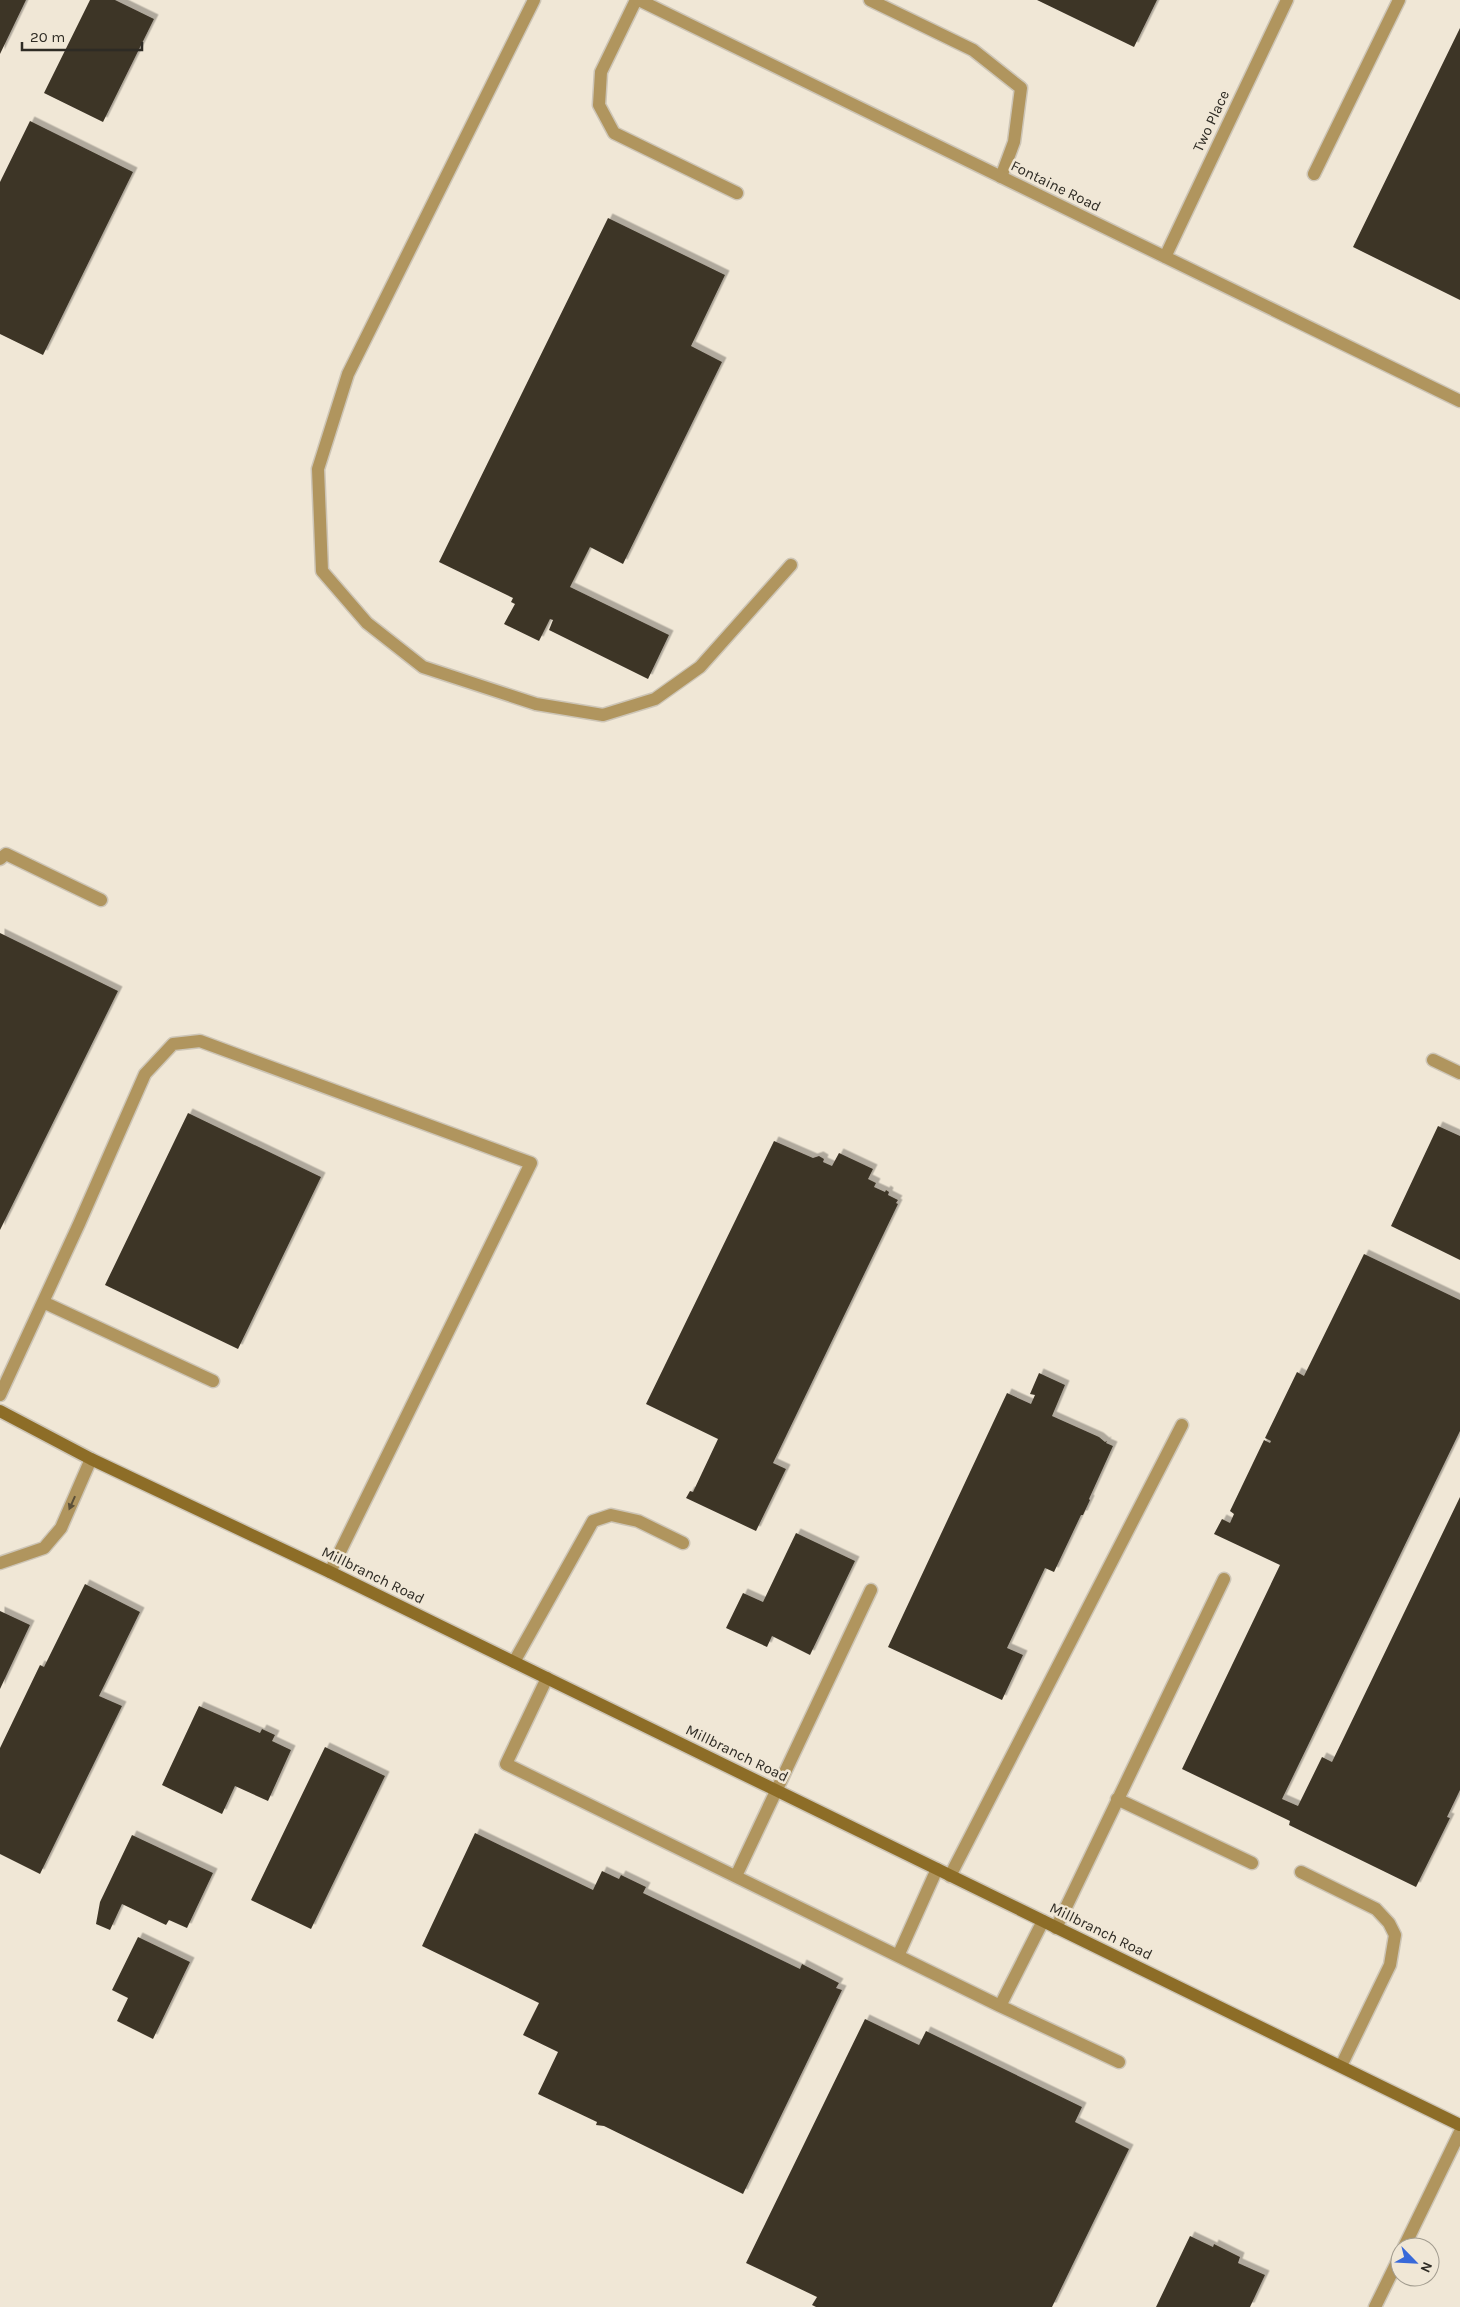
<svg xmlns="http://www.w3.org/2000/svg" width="1460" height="2307" font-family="Karla,sans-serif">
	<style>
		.building { fill: #3d3528; filter: url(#shadow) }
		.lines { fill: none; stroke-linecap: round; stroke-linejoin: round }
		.service-casing { stroke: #cdc5b6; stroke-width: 15 }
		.minor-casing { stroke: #cdc5b6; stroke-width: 15 }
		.secondary-casing { stroke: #cdc5b6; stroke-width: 15 }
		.service { stroke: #b0955e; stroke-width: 12 }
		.minor { stroke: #b0955e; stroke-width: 12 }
		.secondary { stroke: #8d6d27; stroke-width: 12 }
		.oneway { fill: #5c5038 }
		.labels { text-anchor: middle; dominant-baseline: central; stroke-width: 5; stroke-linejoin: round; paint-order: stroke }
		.street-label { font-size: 15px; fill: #2e2b24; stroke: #f0e7d6 }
	</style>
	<defs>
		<filter id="shadow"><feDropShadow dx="4.5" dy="-4.5" stdDeviation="0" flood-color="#0004"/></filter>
	</defs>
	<rect width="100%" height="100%" fill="#f0e7d6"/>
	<path class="building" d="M0,0H26L0,54Z
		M90,0H115L154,19L103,122L44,93Z
		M1037,0H1157L1134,47Z
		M1460,28V300L1353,247Z
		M30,121L133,172L43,355L0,334V182Z
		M608,218L725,275L691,346L722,362L623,564L590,547L570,587L669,635L648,679L549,630L553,620L550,619L539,641L504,624L515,604L511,602L513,598L439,562Z
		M0,933L118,991L0,1230Z
		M188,1113L321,1177L238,1349L105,1285Z
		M1438,1126L1460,1136V1260L1391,1226Z
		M774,1141L813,1158L819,1156L824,1159L823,1162L832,1166L839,1153L873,1169L868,1179L876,1183L874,1187L885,1192L886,1190L889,1192L888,1195L898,1200L896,1203L898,1204L773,1463L786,1469L756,1531L686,1498L690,1491L693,1492L718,1439L646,1404Z
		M1364,1254L1460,1300V1431L1282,1799L1298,1806L1322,1757L1332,1762L1460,1497V1790L1447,1817L1450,1818L1416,1887L1289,1825L1290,1821L1182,1769L1280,1565L1214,1534L1222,1519L1230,1523L1234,1514L1230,1511L1264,1440L1270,1443L1271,1441L1265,1438L1297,1372L1304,1376Z
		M1039,1373L1065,1385L1052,1416L1099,1437L1105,1442L1107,1441L1106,1443L1113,1446L1089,1499L1090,1500L1083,1515H1081L1054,1572L1045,1568L1007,1648L1023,1655L1002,1700L888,1647L1007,1393L1031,1404L1035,1395L1030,1394Z
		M796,1533L855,1561L810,1655L772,1636L767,1647L726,1628L743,1593L763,1602Z
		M85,1584L140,1612L99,1696L122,1706L40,1874L0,1854V1748L40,1665L44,1667Z
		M0,1611L30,1625L0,1689Z
		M199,1706L260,1733L262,1729L275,1735L272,1741L291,1750L268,1801L235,1786L222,1814L162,1785Z
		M325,1747L385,1776L311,1929L251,1900Z
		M475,1833L593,1890L602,1871L619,1879L621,1875L646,1887L643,1893L800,1969L802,1964L839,1983L836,1988L842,1990L743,2194L604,2126L596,2125L597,2122L538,2094L558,2052L523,2035L539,2003L422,1946Z
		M132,1835L213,1873L187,1928L169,1920L166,1925L122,1904L110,1930L96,1924L100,1902Z
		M138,1937L190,1962L153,2039L117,2021L128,1998L112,1990Z
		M865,2019L919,2045L926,2031L1082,2107L1075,2122L1129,2149L1052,2307H816L812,2305L817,2297L746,2263Z
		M1190,2236L1213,2247L1214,2244L1240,2257L1238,2263L1265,2275L1250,2307H1156Z"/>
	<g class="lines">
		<defs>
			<path id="service" d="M534,0L348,374L318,469L322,571L367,623L423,667L536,704L603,715L655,699L700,667L791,565
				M636,0L601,72L599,105L614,133L737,193
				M870,0L973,50L1021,88L1014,142L1001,177
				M1314,174L1399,0
				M0,859L6,854L101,900
				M1433,1060L1460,1073
				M43,1302L213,1381
				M0,1395L79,1224L145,1074L173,1044L200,1041L531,1163L330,1572
				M0,1563L44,1548L61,1528L91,1459
				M514,1662L593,1521L611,1515L638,1521L683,1543
				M547,1678L506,1764L898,1956
				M1117,1799L1252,1863
				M937,1869L898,1956L1000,2006
				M1301,1872L1376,1909L1389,1923L1395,1935L1390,1965L1341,2066
				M736,1876L871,1590
				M950,1876L1182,1425
				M1043,1921L1000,2006L1119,2062
				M1056,1928L1224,1579
				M1404,2247L1460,2132
				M1375,2307L1400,2256"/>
			<path id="minor" d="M639,0L1460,401
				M1165,257L1287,0"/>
			<path id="secondary" d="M0,1411L91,1459L330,1572L1460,2125"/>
		</defs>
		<use href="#service" class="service-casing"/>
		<use href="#minor" class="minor-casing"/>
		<use href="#secondary" class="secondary-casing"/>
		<use href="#service" class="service"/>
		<use href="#minor" class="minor"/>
		<use href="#secondary" class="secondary"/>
	</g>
	<defs><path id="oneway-solid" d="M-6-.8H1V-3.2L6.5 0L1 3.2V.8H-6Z" transform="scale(1.25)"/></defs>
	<use class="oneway" href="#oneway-solid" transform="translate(72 1503) rotate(114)"/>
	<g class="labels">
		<g class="street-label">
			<text transform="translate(1211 121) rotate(-65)">Two Place</text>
			<text transform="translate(1056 186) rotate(26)">Fontaine Road</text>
			<text transform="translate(373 1575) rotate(26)">Millbranch Road</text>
			<text transform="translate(737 1753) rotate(26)">Millbranch Road</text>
			<text transform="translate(1101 1931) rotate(26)">Millbranch Road</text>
		</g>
	</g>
	<g transform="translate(1415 2262) rotate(114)"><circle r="24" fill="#f0e7d6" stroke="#a29c8f"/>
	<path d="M0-4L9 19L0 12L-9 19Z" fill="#3869d9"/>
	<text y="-8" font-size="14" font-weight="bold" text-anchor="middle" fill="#2e2b24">N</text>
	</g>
	<path d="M22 42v8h120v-8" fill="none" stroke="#2e2b24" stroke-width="2.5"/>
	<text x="30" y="42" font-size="15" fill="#2e2b24" stroke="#f0e7d6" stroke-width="4" paint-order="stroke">20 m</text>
</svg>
